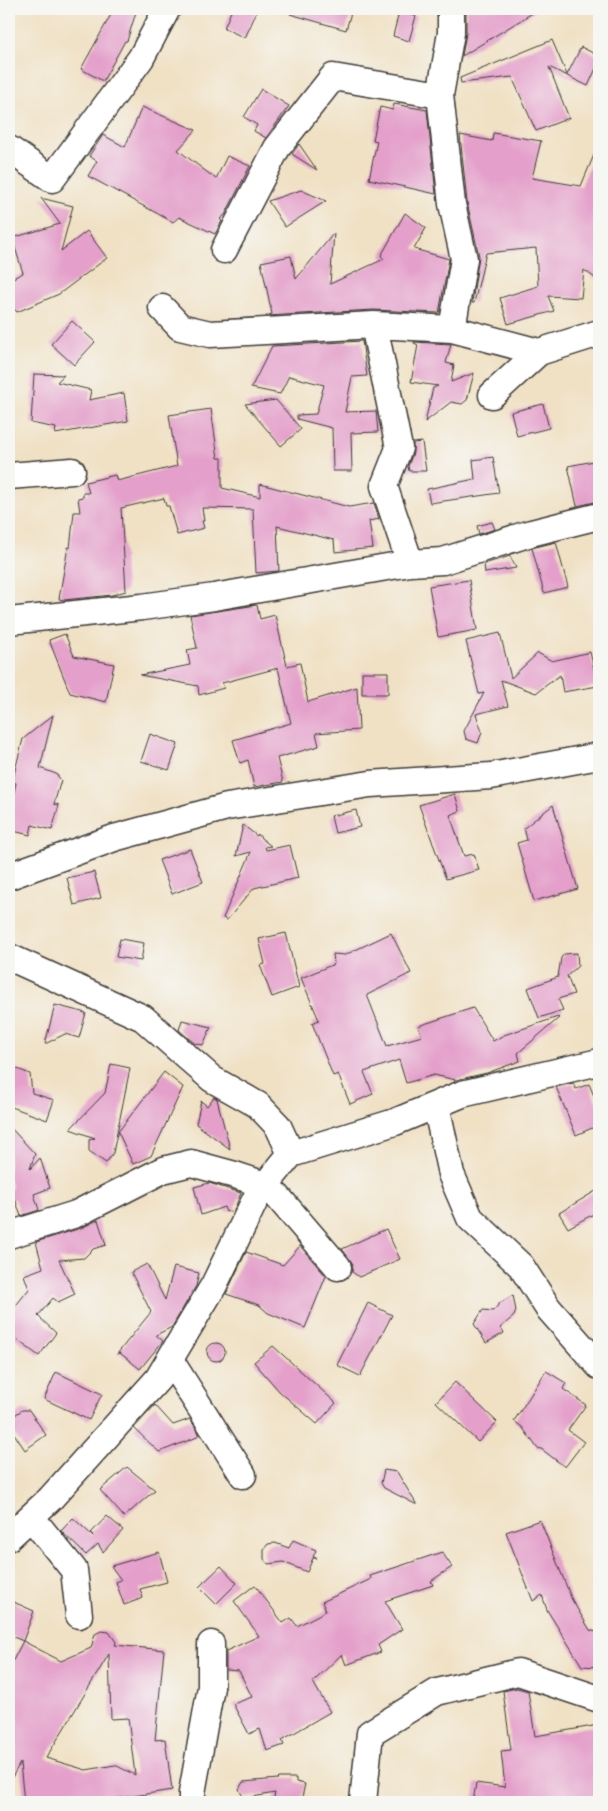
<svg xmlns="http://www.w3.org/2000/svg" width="608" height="1811" font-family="Kalam,sans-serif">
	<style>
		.building { fill: #e4a0cb; fill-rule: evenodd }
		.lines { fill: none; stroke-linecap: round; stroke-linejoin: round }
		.street-casing { stroke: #3c3a35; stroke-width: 29 }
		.street { stroke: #fff; stroke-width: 26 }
	</style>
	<rect width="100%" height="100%" fill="#f6f6f2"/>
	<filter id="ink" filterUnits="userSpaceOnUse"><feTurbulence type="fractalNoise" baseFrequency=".02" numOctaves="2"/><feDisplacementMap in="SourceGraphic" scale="10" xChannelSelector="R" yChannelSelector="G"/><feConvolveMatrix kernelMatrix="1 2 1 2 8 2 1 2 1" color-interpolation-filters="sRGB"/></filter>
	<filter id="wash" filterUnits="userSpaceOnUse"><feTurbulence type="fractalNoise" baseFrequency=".0096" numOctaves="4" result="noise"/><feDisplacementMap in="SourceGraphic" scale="20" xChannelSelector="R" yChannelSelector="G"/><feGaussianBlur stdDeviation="1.12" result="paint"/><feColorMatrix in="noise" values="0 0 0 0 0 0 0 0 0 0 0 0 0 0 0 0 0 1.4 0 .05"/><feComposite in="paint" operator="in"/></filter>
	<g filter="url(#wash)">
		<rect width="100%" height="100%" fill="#f0e1c5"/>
		<g id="blocks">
			<path class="building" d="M114,9H137L127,41H125L103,81L81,69Z
				M232,9H258L245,38L224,28Z
				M290,9H352L346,30L290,14Z
				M466,9H539L462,56L466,33Z
				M399,12L416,16L409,41L393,36Z
				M552,40L567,75L581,47L599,56V62L588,86L549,67L569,118L536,131L512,77L461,83L460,78Z
				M261,89L289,106L266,138L254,131L257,125L244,117Z
				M394,104L427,110L436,194L369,179L377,141L373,140L380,107L393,110Z
				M142,107L196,130L178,150L216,179L227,156L250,166L225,215L220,219L222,221L215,234L179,217L173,222L88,176L97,161L89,156L103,135L125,147Z
				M493,133L541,141L532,178L581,186L599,143V281L584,270L581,298L548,296L554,311L508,324L500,298L538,286L536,248L486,253L474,303H472L479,256L467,202L460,135L492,141Z
				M299,144L317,170L292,154Z
				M301,190L326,201L285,227L268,201Z
				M41,198L73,206L61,251L87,231L107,258L59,294L17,312L9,304V280L23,273L12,238L60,224Z
				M405,213L426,228L414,249L449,259L439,313L373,310L266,316L272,314L261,262L291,256L296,279L334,233L330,284L384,259L381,256Z
				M72,321L95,342L74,365L51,344Z
				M362,341L367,376L352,377L345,412L376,411L378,432L351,433L352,471H333L332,428L297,419V415L316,414L324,385L289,376L280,394L251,388L272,346Z
				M414,342L451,344L446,363L454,365L451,382L474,373L467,400L462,404L451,402L425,422L433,388L438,386L411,382L418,345L414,343Z
				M34,374L64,375L57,382L91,390L89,400L124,393L128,421L55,434L56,428L31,423Z
				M276,400L301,429L281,446L245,404Z
				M543,404L549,428L517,436L511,412Z
				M211,409L218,458H222V488L260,497V484L349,507L374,503L379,519L369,521L373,548L335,552L334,540L277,526L279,571L256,573L253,509L202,508L204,521H202L204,528L177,535L169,506H166L164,498L121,508L126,591L112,595L64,600L59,599L68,547L70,548L74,512H80L78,498L83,497V493H89L86,482L115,475L117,481L177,466L169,415Z
				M422,442L426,471H409L408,466L413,453V443Z
				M493,457L499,493L430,503L427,489L475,479L473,460Z
				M599,460V501L577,506L568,466Z
				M492,522L495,529L479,534L477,526Z
				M556,542L568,587L544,593L532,548Z
				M510,556L516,568L485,573L484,564Z
				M469,580L477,630L438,637L429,586Z
				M257,605L260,619L275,615L287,666L300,663L308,702L357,687L359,730L316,733L319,746L277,758L283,782L254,787L248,760L240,763L233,740L291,723L278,668L222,683L224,688L199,695L198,686L140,675L190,665L187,650L197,648L190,615Z
				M500,633L511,678L538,653L552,661L590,652L598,686L563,692L560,675L536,693L501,680L508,706L476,714L482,732L478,743L466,739L464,731L484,693L479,694L466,641Z
				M65,634L74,656L114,664L106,702L70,693L49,640Z
				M362,672H388V694H362Z
				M53,715L40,768L56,774L61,780L54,804L59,805L52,830L32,825L30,835L9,830V815L16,783L12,782L23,739Z
				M150,734L178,744L169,770L141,761Z
				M455,794L460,811L450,815L464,856L474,854L479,870L446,879L419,805Z
				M553,805L578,889L534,901L517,843L527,840L524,828Z
				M356,810L360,827L335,833L331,816Z
				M243,825L257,836L258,834L261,838L271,846L265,847L266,850L290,845L298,878L254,888L227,920L223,918L251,852L236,856Z
				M190,849L203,882L172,894L159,860Z
				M94,872L101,898L74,905L67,878Z
				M286,933L299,987L272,997L260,965L265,964L259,939Z
				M391,933L411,973L367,995L387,1046L422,1036L418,1026L473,1008L493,1041L504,1035L558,1017L559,1018L518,1053L520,1061L487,1073L456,1080L434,1075L406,1083L399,1060L364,1072L373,1094L350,1104L338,1074L333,1076L312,1023L319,1020L301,978L334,964L333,954L345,955Z
				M120,939L144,943L141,961L116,957Z
				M577,953L578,966L567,976L574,994L558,999L563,1010L539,1018L528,988L558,977L561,958L564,954Z
				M55,1005L86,1013L79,1038L65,1034L45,1044Z
				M182,1020L211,1027L203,1045L194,1043L179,1030Z
				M111,1064L130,1068L113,1153L106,1163L89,1151V1140L95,1138L70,1129L105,1093Z
				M15,1068L30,1074L32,1093L54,1100L47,1120L9,1106V1085Z
				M164,1072L183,1087L151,1156L133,1164L118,1132Z
				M573,1083L576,1089L589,1084L599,1108V1125L576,1135L556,1087Z
				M214,1097L217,1099L230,1149L196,1124L201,1101L207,1106Z
				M9,1126L35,1154L30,1169L40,1158L50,1188L34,1194L39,1210L21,1216L15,1199L9,1201V1191L12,1188L9,1179Z
				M209,1183L241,1193L234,1210L226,1212L224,1207L201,1215L194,1187Z
				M599,1189V1211L568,1228L559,1213Z
				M98,1220L106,1245L93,1249L84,1258L59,1260L75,1294L58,1302L53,1298L38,1316L56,1333L39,1356L9,1334V1314L29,1289L24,1275L43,1268L36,1242L81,1228Z
				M386,1229L400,1259L359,1277L352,1272L353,1264L342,1249Z
				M300,1246L326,1276L305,1328L268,1313L259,1305L226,1294L246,1252L283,1265Z
				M147,1264L165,1300L174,1267L199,1273L196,1286L172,1327L156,1335L163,1341L140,1369L120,1353L117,1354L151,1312L131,1272Z
				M513,1295L516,1311L514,1316L500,1328L504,1333L486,1343L474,1324L483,1310L493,1311L500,1303Z
				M368,1303L392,1315L360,1376L337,1365Z
				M207 1352a9 9 0 1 1 18 0a9 9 0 1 1-18 0Z
				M273,1346L336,1403L317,1424L279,1391L254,1362Z
				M546,1371L566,1383L563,1389L586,1405L568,1430L584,1442L565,1467L540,1448L538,1449L522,1427L514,1421Z
				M56,1372L102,1394L89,1420L44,1399Z
				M455,1382L497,1422L478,1442L436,1402Z
				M155,1405L173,1425L190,1419L199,1433L198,1435L195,1438L159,1452L134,1428Z
				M22,1410H29L46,1435L25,1450L9,1426V1419Z
				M127,1467L155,1490L124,1517L100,1490Z
				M384,1470L397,1472L417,1505L384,1488L381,1483Z
				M107,1516L123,1530L103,1552L98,1544L86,1555L61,1531L73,1518L93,1536L91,1533Z
				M540,1520L572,1600L590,1630L599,1633V1667L582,1666L547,1610L542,1595L533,1601L506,1532Z
				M293,1540L316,1550L313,1557L317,1558H313L307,1572L283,1562L268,1564L264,1559V1549L268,1544L275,1543L289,1548Z
				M159,1552L167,1582L140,1589L143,1598L124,1605L116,1582L121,1580L111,1566Z
				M442,1552L452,1567L431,1581L433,1585L385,1601L402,1629L378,1645L381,1652L346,1665L342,1654L313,1682L330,1712L282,1740L284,1745L267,1751L260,1729L249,1734L233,1704L252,1697L239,1671L226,1670V1651L259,1636L234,1601L255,1585L283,1623L291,1618L297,1626L326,1611L322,1602L371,1579L370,1576Z
				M221,1566L237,1583L216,1604L199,1587Z
				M9,1600L34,1611L23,1641L9,1635Z
				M101,1631L109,1632L116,1642L115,1645L164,1650L155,1740L165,1739L172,1790L95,1802L94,1797L64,1801L24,1802L20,1763L9,1783V1668L23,1641L61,1661L91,1648L95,1634ZM109,1654L111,1719L128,1718L135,1775L115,1765L86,1770L46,1758Z
				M517,1688L528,1691L535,1736L599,1725V1802H473L476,1783L505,1787L501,1751L511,1750L503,1691Z
				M279,1778H296V1782L305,1784L301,1802H273L275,1793L247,1798L243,1797L239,1789L243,1782L278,1779Z"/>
		</g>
	</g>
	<g filter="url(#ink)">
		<use href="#blocks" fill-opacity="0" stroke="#3c3a35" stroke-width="1"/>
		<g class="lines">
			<defs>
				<path id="street" d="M451,9V33L440,95L452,204L464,259L452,329
					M9,149L52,179L141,58L167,9
					M224,250L277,148L333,77L440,95
					M162,308L180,327L210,334L374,325L452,329L539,352
					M374,325L399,448L384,486L410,563
					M492,395L539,352L599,333
					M9,476L72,471
					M9,621L142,607L214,597L410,563L443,561L531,533L599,516
					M9,876L114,838L227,807L370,784L491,776L599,756
					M9,957L143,1018L212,1079L258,1105L278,1126L291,1154
					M436,1105L451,1174L470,1218L521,1266L548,1308L599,1366
					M9,1235L76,1214L163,1170L191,1163L235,1175L265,1185L278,1197L338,1267
					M170,1360L243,1475
					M31,1517L74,1570L79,1615
					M9,1537L50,1499L158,1379L214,1285L258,1194L291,1154L395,1122L462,1094L599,1062
					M192,1802V1793L211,1687V1644
					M363,1802L370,1733L437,1692L518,1672L599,1699"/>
			</defs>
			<use href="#street" class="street-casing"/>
			<use href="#street" class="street"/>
		</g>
	</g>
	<rect width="608" height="1811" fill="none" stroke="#f6f6f2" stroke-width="30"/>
</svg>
